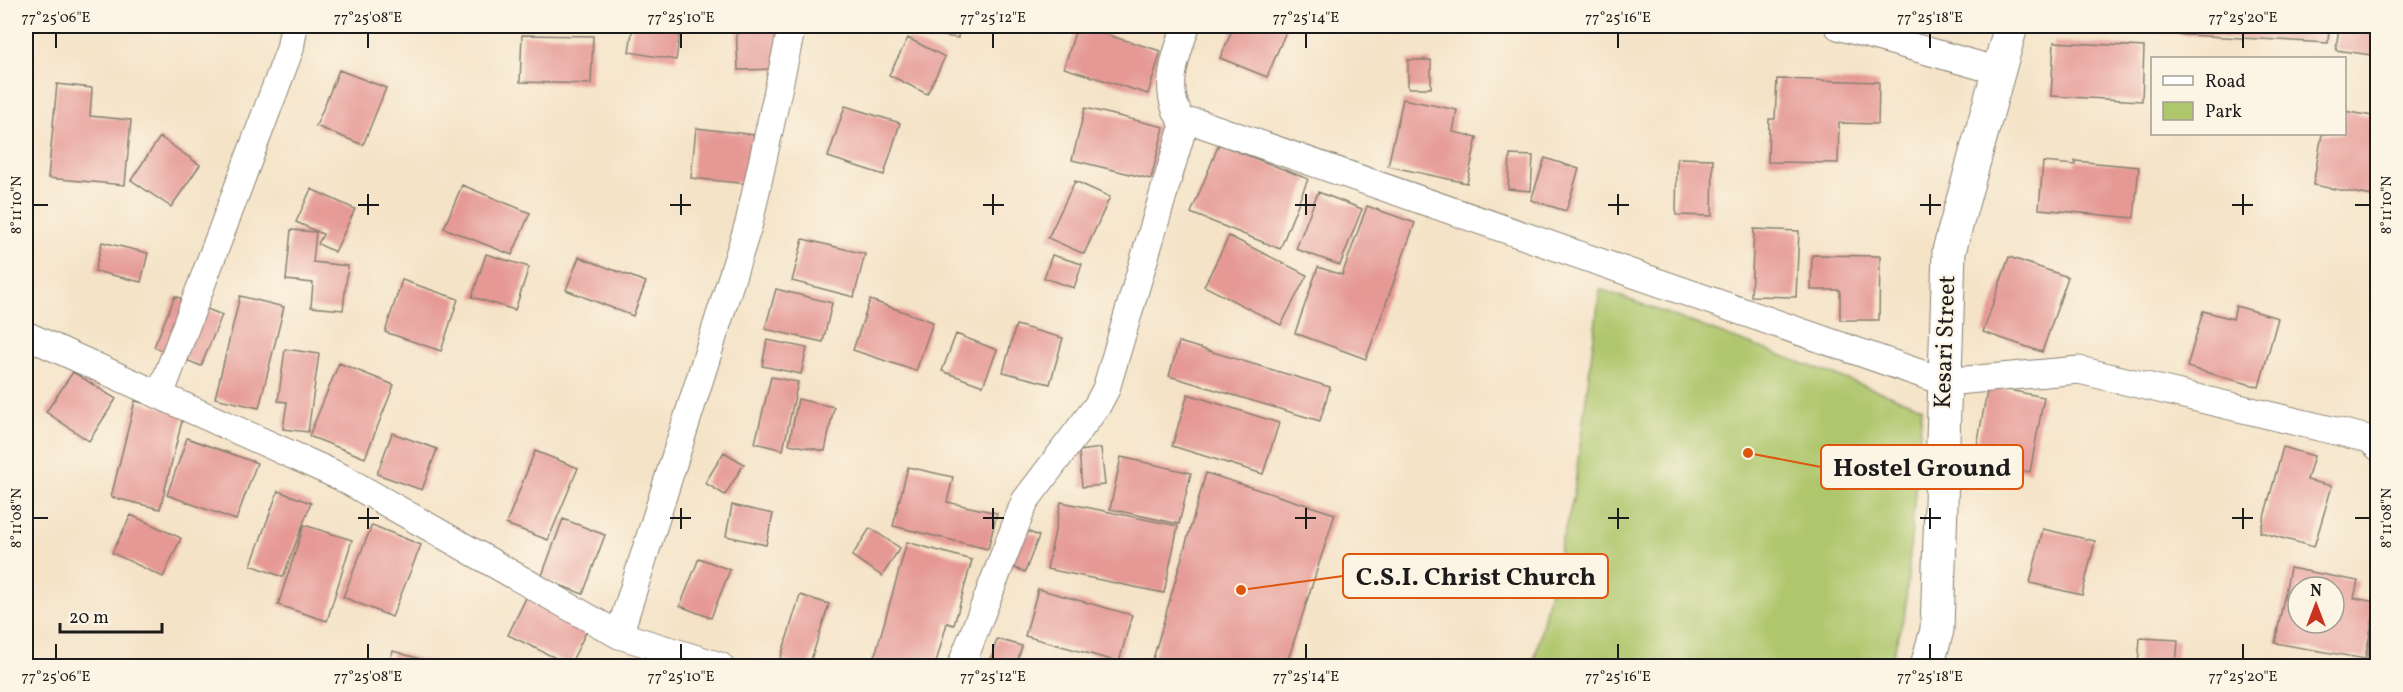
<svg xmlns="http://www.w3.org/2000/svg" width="2403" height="692" font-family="Vollkorn,serif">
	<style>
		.green { fill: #aec66c; stroke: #657144; stroke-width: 1.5 }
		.building { fill: #e59894; fill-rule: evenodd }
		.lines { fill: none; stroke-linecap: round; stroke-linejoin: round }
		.minor-casing { stroke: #888072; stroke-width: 29 }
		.tertiary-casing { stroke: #888072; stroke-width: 35 }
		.minor { stroke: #fff; stroke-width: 27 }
		.tertiary { stroke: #fff; stroke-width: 33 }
		.ticks { fill: none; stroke: #1c1c1c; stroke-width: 2 }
		.labels { text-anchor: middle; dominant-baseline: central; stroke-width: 4.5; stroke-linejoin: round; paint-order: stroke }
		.street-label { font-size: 24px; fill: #1c1c1c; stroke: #fcf5e5 }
		.leader { fill: none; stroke: #de560d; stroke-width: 2 }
		.callout-dot { fill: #de560d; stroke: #fcf5e5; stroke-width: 2 }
		.callout { fill: #fcf5e5; stroke: #de560d; stroke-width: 2 }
		.callout-label { font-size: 26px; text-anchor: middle; font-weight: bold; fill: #1c1c1c }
		.neatline { fill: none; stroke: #1c1c1c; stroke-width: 2 }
		.ticks-label { font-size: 15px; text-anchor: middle; fill: #1c1c1c }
	</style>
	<rect width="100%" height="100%" fill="#fcf5e5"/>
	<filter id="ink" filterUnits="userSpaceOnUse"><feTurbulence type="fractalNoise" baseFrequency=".0167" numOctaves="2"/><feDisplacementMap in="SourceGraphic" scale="12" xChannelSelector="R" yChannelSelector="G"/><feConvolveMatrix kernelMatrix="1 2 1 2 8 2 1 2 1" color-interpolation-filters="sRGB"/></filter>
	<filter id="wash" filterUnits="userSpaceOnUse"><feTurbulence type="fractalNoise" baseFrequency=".008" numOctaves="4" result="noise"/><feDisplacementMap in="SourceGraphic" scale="24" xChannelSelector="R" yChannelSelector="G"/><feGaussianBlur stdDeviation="1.35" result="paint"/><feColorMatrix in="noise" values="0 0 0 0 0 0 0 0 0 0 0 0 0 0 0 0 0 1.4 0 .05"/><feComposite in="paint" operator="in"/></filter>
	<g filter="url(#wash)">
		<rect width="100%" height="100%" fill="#f4e3c7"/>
		<path class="green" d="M1600,289L1922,407L1905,612L1890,666H1533L1560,547L1573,499Z"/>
		<g id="blocks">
			<path class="building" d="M633,26H681L676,60L629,52Z
				M736,26H778L780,69L738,70Z
				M858,26H959L958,38Z
				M1077,26L1161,51L1148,94L1064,68Z
				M1234,26H1279L1287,29L1267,77L1220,58Z
				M2153,26H2329L2328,43L2153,33Z
				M2339,26H2378V56L2336,50Z
				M522,35L593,36L591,84L520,82Z
				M908,38L945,57L927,94L889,75Z
				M2054,42L2144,47L2142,101L2051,96Z
				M1408,60H1431V88H1408Z
				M339,70L386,88L363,145L316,126Z
				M1777,79L1879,82L1878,124L1839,123L1838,163L1768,162L1769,119H1775Z
				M57,84L92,88L90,116L131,120L125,185L48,178Z
				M1403,99L1457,110L1453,132L1477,137L1467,183L1388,166Z
				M845,106L900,123L884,175L828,157Z
				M1085,108L1164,127L1151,179L1072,160Z
				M2344,111L2378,117V197L2313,185L2322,134H2344Z
				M696,128L755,135L749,184L691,178Z
				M160,137L200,165L171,207L131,180Z
				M1219,144L1308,179L1280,249L1191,213Z
				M1510,155L1533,156L1531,191L1508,189Z
				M1545,158L1579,169L1566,211L1531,200Z
				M1677,158L1713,159L1712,216L1676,215Z
				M2075,161L2139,167L2134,218L2039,209L2043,162L2075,165Z
				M1075,181L1110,197L1084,254L1048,238Z
				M462,185L530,213L512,255L444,228Z
				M311,189L355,209L335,252L318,244L323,234L296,222Z
				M1318,192L1362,209L1340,265L1296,249Z
				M1367,206L1415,223L1366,359L1295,333L1318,267L1342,275Z
				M1754,229L1799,231L1796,297L1751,296Z
				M291,230L316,232L313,262L348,266L343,310L311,307L313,283L286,280Z
				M1229,236L1307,275L1281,325L1204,286Z
				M803,239L865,254L854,297L792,281Z
				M102,242L148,253L141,282L95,271Z
				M486,254L529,267L515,310L472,297Z
				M1052,255L1082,264L1074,288L1044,278Z
				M1812,255L1880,256L1879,320H1840V290H1811Z
				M579,257L646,282L633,316L566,290Z
				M2009,257L2068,277L2042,352L1983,332Z
				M402,280L458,299L441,351L385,332Z
				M776,289L832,303L823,342L765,329Z
				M175,296L222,315L201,366L154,347Z
				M240,296L284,307L259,408L215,398Z
				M870,300L933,322L916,371L853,350Z
				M2236,306L2278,318L2259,387L2187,367L2203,311L2233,319Z
				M2376,306H2378V328L2373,327Z
				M1016,325L1063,338L1050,384L1003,372Z
				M956,334L997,350L983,386L942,371Z
				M767,340L807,348L801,374L762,366Z
				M1179,342L1330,387L1320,421L1169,376Z
				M285,349L319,354L308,432L283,429L287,402L278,401Z
				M339,363L394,385L365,458L309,436Z
				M73,372L116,399L89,441L46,412Z
				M771,377L798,382L783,450L755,443Z
				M1988,386L2044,397L2030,472L1974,462Z
				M1188,394L1279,423L1263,474L1172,446Z
				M798,399L834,407L825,451L789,444Z
				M135,401L184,413L160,509L111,497Z
				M392,433L437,449L422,490L377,474Z
				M187,438L257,463L236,520L167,495Z
				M2283,447L2314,456L2307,480L2332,486L2314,547L2260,532Z
				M1101,448L1105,485L1082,487L1079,451Z
				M535,451L578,468L548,540L506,524Z
				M724,452L744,464L725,495L705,483Z
				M1121,457L1191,473L1179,524L1110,509Z
				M908,467L953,477L947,502L997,513L988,549L893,526Z
				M1206,473L1335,514L1286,666H1151Z
				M278,491L311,503L283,577L251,565Z
				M1061,502L1178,526L1164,593L1047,569Z
				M732,505L773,514L766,545L726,536Z
				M131,515L181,538L163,577L112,553Z
				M563,519L605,535L583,594L541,578Z
				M304,525L352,540L327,621L278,605Z
				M372,525L421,545L392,617L343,597Z
				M1017,527L1039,536L1025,572L1002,563Z
				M870,528L900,548L882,576L852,556Z
				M2043,529L2095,541L2082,595L2030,583Z
				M907,542L972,560L954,625L947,623L935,666H872Z
				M699,558L730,570L711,618L680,606Z
				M2290,568L2358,581L2354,598L2376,602L2365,659L2275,643ZM2298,587H2334V623H2298Z
				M1038,589L1132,615L1119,662L1025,636Z
				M528,594L590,624L570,665L508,635Z
				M800,595L829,604L809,666L780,660Z
				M2372,625H2378V664L2367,663Z
				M2140,638L2178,640L2176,666H2138Z
				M997,639L1022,646L1016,666H989Z
				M393,651L443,666H388Z"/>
		</g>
	</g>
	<g filter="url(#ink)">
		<use href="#blocks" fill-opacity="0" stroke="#888072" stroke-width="1.5"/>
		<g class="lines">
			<defs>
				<path id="minor" d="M1838,26L1999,71
					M1186,126C1160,95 1175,59 1186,26
					M26,335L341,477L619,635L720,666
					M160,395L290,49L294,26
					M619,635L749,223L792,26
					M961,666L1025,501L1097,406L1106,389L1181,134C1186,124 1192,120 1202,124L1945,382L2079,370L2369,439L2378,447"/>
				<path id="tertiary" d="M1927,666L1937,630L1949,251L2011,26"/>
			</defs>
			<use href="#minor" class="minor-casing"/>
			<use href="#tertiary" class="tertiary-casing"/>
			<use href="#minor" class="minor"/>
			<use href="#tertiary" class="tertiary"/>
		</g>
	</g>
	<path class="ticks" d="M56,33V48M368,33V48M681,33V48M993,33V48M1306,33V48M1618,33V48M1930,33V48M2243,33V48M368,194V215M681,194V215M993,194V215M1306,194V215M1618,194V215M1930,194V215M2243,194V215M33,205H48M358,205H379M670,205H691M983,205H1004M1295,205H1316M1608,205H1629M1920,205H1941M2232,205H2253M2355,205H2370M368,508V529M681,508V529M993,508V529M1306,508V529M1618,508V529M1930,508V529M2243,508V529M33,518H48M358,518H379M670,518H691M983,518H1004M1295,518H1316M1608,518H1629M1920,518H1941M2232,518H2253M2355,518H2370M56,644V659M368,644V659M681,644V659M993,644V659M1306,644V659M1618,644V659M1930,644V659M2243,644V659"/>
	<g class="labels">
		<g class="street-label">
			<text transform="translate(1946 342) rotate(-88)">Kesari Street</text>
		</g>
	</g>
	<path class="leader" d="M1748 453L1821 467M1241 590L1343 576"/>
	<g class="callout-dot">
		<circle cx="1748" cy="453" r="6"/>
		<circle cx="1241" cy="590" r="6"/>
	</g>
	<g class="callout">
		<rect x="1821" y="445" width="202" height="44" rx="6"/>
		<rect x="1343" y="554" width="265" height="44" rx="6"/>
	</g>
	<g class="callout-label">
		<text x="1922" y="476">Hostel Ground</text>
		<text x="1476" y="585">C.S.I. Christ Church</text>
	</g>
	<rect width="2403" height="692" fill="none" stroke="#fcf5e5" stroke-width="66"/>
	<rect x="2151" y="57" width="195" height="78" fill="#fcf5e5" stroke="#a29e95" stroke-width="1.5"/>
	<rect x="2163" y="76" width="30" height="9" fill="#ffffff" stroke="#a29e95" stroke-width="1.5"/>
	<text x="2205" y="87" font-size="18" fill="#1c1c1c">Road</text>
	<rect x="2163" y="102" width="30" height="18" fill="#aec66c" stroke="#a29e95" stroke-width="1.5"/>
	<text x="2205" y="117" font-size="18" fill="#1c1c1c">Park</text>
	<g transform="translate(2316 605)"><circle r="28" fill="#fcf5e5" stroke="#a29e95" stroke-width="1.5"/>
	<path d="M0-4.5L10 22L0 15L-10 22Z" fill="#c8321e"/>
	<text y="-9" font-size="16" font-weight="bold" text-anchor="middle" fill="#1c1c1c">N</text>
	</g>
	<path d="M60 623v9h102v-9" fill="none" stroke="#1c1c1c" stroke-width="3"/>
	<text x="69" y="623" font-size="18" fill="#1c1c1c" stroke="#fcf5e5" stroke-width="4.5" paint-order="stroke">20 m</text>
	<rect x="33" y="33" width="2337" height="626" class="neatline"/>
	<g class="ticks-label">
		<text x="56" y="22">77°25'06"E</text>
		<text x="368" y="22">77°25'08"E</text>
		<text x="681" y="22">77°25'10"E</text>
		<text x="993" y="22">77°25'12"E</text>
		<text x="1306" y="22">77°25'14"E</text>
		<text x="1618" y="22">77°25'16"E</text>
		<text x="1930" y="22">77°25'18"E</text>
		<text x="2243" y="22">77°25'20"E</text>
		<text transform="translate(16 205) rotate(-90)" y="5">8°11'10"N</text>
		<text transform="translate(2386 205) rotate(-90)" y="5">8°11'10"N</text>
		<text transform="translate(16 518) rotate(-90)" y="5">8°11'08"N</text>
		<text transform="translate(2386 518) rotate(-90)" y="5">8°11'08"N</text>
		<text x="56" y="681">77°25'06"E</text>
		<text x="368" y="681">77°25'08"E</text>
		<text x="681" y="681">77°25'10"E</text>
		<text x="993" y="681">77°25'12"E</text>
		<text x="1306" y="681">77°25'14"E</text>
		<text x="1618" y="681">77°25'16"E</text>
		<text x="1930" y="681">77°25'18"E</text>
		<text x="2243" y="681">77°25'20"E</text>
	</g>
</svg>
